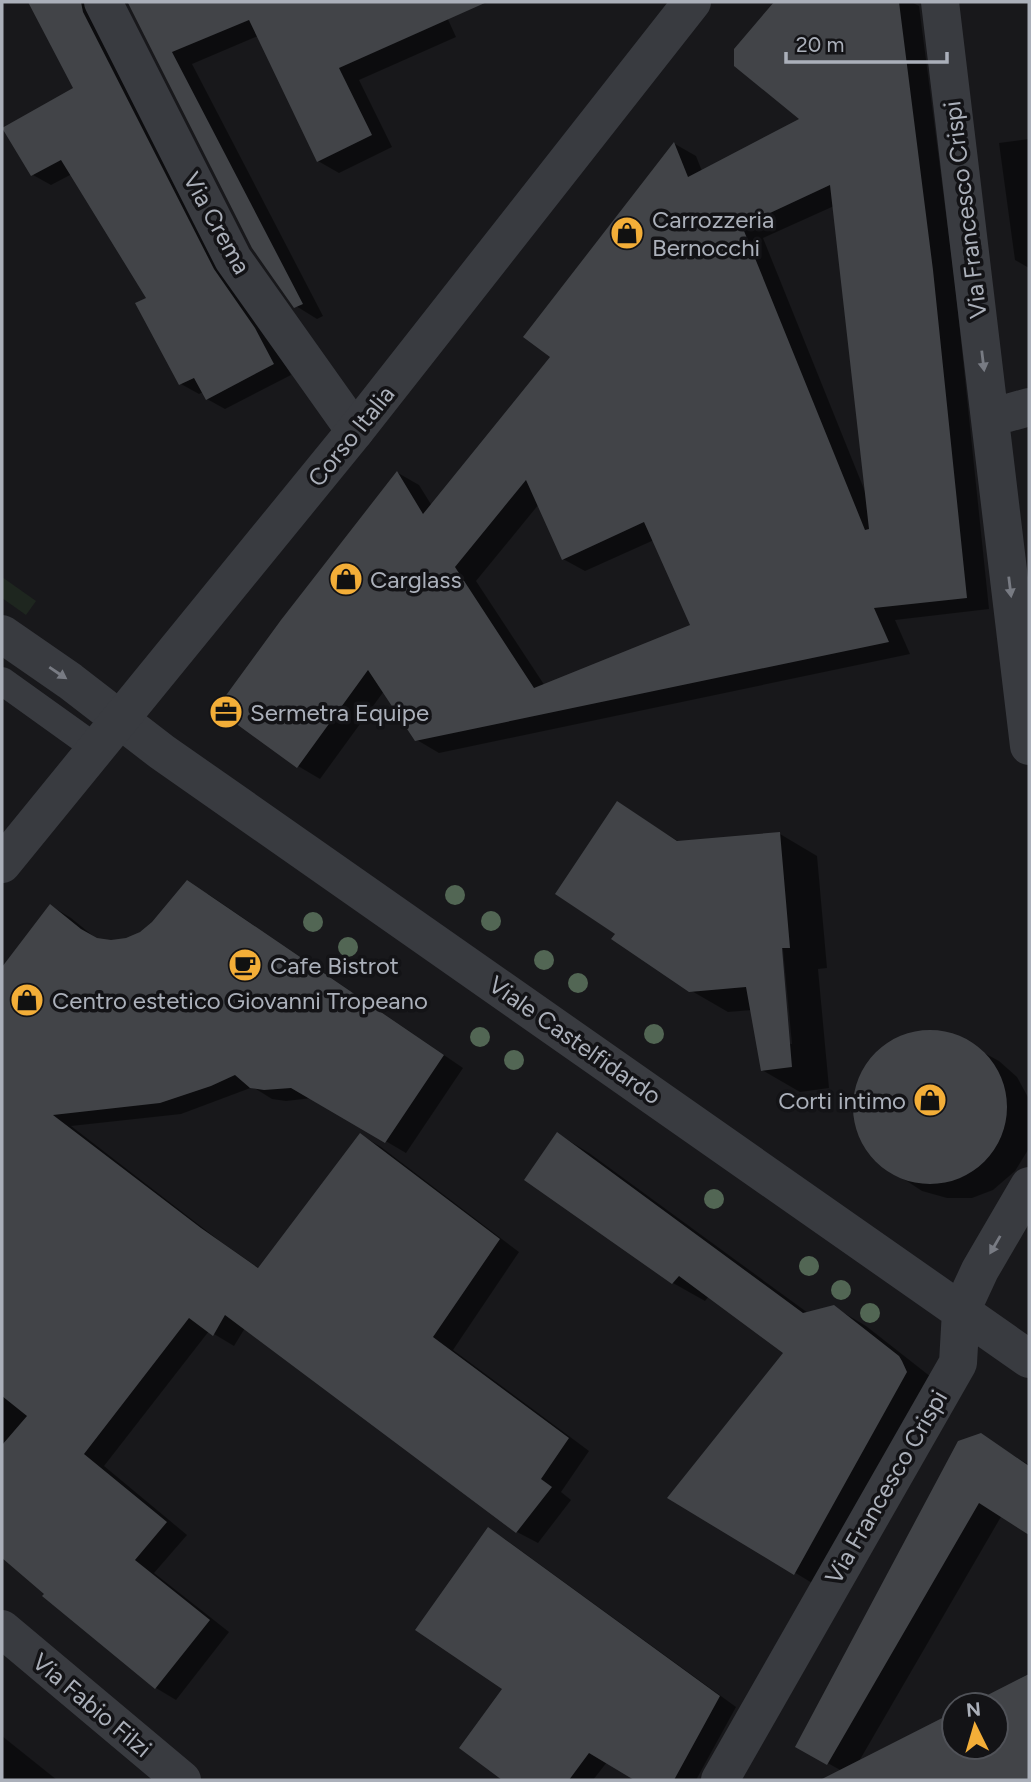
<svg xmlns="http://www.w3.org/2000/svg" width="1031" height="1782" font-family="Figtree,sans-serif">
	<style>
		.green { fill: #1e261f }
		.shadow { fill: #0007; fill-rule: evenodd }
		.building { fill: #424448; fill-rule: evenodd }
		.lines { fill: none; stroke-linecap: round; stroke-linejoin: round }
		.service { stroke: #393b40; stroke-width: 28 }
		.minor { stroke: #393b40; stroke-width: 38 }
		.tertiary { stroke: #393b40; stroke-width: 38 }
		.tree { fill: #526654 }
		.oneway { fill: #787b83 }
		.labels { text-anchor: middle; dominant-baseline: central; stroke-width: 7; stroke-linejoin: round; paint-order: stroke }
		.street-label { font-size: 24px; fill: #abb0ba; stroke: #131316 }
		.poi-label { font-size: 24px; fill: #abb0ba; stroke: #131316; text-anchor: start }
	</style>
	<rect width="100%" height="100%" fill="#18181b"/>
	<path class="green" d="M2,577L36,601L26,615L2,598Z"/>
	<path class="shadow" d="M30,2H103L291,375L225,409L207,399L203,392L199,394L181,384L149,298L72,174L51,185L33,175L75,89Z
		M136,2H440L456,37L359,80L392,147L339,173L318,161L258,36L192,64L323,316L317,319L296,306L131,4Z
		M776,2H911L919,6L955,283L989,609L895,620L910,654L439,753L417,740L384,691L320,779L298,766L398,473L419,485L432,506L552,356L675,144L696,156L702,171L802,120L736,50ZM834,206L866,494L763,238ZM539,504L563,559L585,571L654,540L692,626L545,686L476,581Z
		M1029,139V268L1015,260L999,143Z
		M618,804L681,843L780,834L817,856L827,968L818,969L829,1088L800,1092L762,1070L752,1010L728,1012L690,990L617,934ZM782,939L792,1044H789L779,940Z
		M208,894L463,1068L406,1153L312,1098L286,1101L272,1099L253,1087L181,1114L71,1126L221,1242L260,1269L361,1135L381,1147L519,1252L453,1350L589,1451L561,1492L571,1500L538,1543L517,1532L245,1328L234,1346L209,1331L104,1466L187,1535L154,1573L229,1632L176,1700L156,1688L2,1556V1213L7,1206L2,1202V969L51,906L71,918L98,940L111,942L126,940Z
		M925,1032L949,1034L999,1061L1017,1077L1029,1099L1028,1150L1015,1171L993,1190L972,1198H947L922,1191L875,1160L861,1138L854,1115L856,1091L865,1068L881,1050L901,1037Z
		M558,1134L589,1153L808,1313L834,1307L866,1326L931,1377L827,1592L670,1497L786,1353L709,1296L705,1301L673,1283L526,1180Z
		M981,1435L1029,1465V1533L1002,1515L858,1763L954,1714V1747H996V1705H972L1029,1676V1780H824L842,1771L797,1746Z
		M488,1530L505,1539L736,1707L696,1780H637L607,1762L593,1780H505L461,1748L504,1689Z
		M2,1736L57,1780H2Z"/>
	<path class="building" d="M28,2H81L83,12L214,269L255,328L274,364L206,400L194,378L179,385L135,303L146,298L61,160L31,176L2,128L73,88Z
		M132,2H487L339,68L372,135L317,162L249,20L172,52L303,304L294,308L252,248L128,3Z
		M774,2H899L933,270L967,598L874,608L889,642L415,741L368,670L297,768L216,709L281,620L397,471L423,514L550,357L523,337L674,142L688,177L799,119L734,66V49ZM830,185L869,529L865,530L742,226ZM526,480L562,560L644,522L690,625L534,688L455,567Z
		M617,801L677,841L780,832L790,948H782L792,1067L761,1071L746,987L689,992L611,939L615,934L555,894Z
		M187,880L444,1055L385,1143L291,1088L264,1090L250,1088L235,1075L211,1086L160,1103L53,1115L201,1228L258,1268L360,1133L500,1239L433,1337L569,1438L541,1479L552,1487L516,1533L225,1315L213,1336L189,1318L84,1454L167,1522L135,1560L210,1620L155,1689L42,1596L44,1594L2,1558V1445L27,1416L2,1396V967L50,904L81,929L97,938L111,940L126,938L140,932L152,922Z
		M853 1107a77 77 0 1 1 154 0a77 77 0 1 1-154 0Z
		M557,1132L803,1313L834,1305L899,1356L902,1361L907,1372L794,1575L667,1498L783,1353L679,1276L672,1284L524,1180Z
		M981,1433L1029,1466V1535L979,1503L827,1765L795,1747L958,1441Z
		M488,1527L720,1696L674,1780H634L589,1753L569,1780H502L459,1748L502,1689L415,1630Z
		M1029,1674V1780H820L954,1712V1747H996V1705H968Z"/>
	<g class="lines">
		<path class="service" d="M2,681L97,749"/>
		<path class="minor" d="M103,2L233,259L355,431
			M940,2L1029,746
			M990,418L1029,407
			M2,634L70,681L162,752L1029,1359
			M2,1629L182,1780
			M720,1780L958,1363L961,1311L980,1270L1029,1186"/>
		<path class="tertiary" d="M2,864L355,431L692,2"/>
	</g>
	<g class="tree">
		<circle cx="455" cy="895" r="10"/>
		<circle cx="491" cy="921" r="10"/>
		<circle cx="313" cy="922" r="10"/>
		<circle cx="348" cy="947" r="10"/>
		<circle cx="544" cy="960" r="10"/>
		<circle cx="578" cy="983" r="10"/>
		<circle cx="654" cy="1034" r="10"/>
		<circle cx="480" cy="1037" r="10"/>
		<circle cx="514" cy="1060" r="10"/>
		<circle cx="714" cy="1199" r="10"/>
		<circle cx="809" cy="1266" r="10"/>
		<circle cx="841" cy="1290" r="10"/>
		<circle cx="870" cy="1313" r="10"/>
	</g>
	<defs><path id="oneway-solid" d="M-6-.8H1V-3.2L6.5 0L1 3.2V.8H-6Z" transform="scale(1.75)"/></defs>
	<g class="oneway">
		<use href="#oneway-solid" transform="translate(983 361) rotate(83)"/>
		<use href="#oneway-solid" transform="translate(1010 587) rotate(83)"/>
		<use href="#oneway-solid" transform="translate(58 673) rotate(34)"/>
		<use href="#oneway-solid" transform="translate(995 1245) rotate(120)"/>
	</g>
	<defs>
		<symbol id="shop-disc" viewBox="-11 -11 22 22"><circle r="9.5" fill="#f3ae38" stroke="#131316"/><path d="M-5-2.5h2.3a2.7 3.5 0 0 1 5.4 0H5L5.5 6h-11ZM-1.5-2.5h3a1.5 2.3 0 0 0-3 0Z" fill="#111"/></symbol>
		<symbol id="office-disc" viewBox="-11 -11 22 22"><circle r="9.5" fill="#f3ae38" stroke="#131316"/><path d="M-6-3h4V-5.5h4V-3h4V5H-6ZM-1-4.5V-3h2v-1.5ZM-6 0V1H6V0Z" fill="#111"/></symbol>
		<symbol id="cafe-disc" viewBox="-11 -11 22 22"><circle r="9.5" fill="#f3ae38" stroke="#131316"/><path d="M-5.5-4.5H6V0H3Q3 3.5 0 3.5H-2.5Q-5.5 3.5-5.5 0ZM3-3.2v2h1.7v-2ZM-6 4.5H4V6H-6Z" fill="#111"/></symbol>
	</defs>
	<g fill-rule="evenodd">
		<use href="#shop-disc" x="608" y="214" width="38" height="38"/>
		<use href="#shop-disc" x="327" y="560" width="38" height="38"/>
		<use href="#office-disc" x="207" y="693" width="38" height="38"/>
		<use href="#cafe-disc" x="226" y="946" width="38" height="38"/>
		<use href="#shop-disc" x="8" y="981" width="38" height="38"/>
		<use href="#shop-disc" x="911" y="1081" width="38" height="38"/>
	</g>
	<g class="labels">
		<g class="street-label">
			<text transform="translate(965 210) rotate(-97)">Via Francesco Crispi</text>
			<text transform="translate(217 223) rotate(61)">Via Crema</text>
			<text transform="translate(351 436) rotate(-51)">Corso Italia</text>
			<text transform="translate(575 1040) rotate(35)">Viale Castelfidardo</text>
			<text transform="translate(886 1487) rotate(-60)">Via Francesco Crispi</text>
			<text transform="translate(92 1705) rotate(40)">Via Fabio Filzi</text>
		</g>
		<g class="poi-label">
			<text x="652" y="219">Carrozzeria<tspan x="652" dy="28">Bernocchi</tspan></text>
			<text x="370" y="579">Carglass</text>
			<text x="250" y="712">Sermetra Equipe</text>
			<text x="270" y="965">Cafe Bistrot</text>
			<text x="52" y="1000">Centro estetico Giovanni Tropeano</text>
			<text x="906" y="1100" text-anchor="end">Corti intimo</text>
		</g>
	</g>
	<rect width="1031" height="1782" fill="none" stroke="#abb0ba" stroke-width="7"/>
	<g transform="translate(975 1726) rotate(355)"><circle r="33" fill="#131316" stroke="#505258" stroke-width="2"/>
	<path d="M0-5L12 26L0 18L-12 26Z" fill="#f3ae38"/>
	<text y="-10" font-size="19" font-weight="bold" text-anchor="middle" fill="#abb0ba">N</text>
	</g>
	<path d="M786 52v10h161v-10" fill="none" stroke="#abb0ba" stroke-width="3.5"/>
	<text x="796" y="52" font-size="21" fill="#abb0ba" stroke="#131316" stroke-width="5" paint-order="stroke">20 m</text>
</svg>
